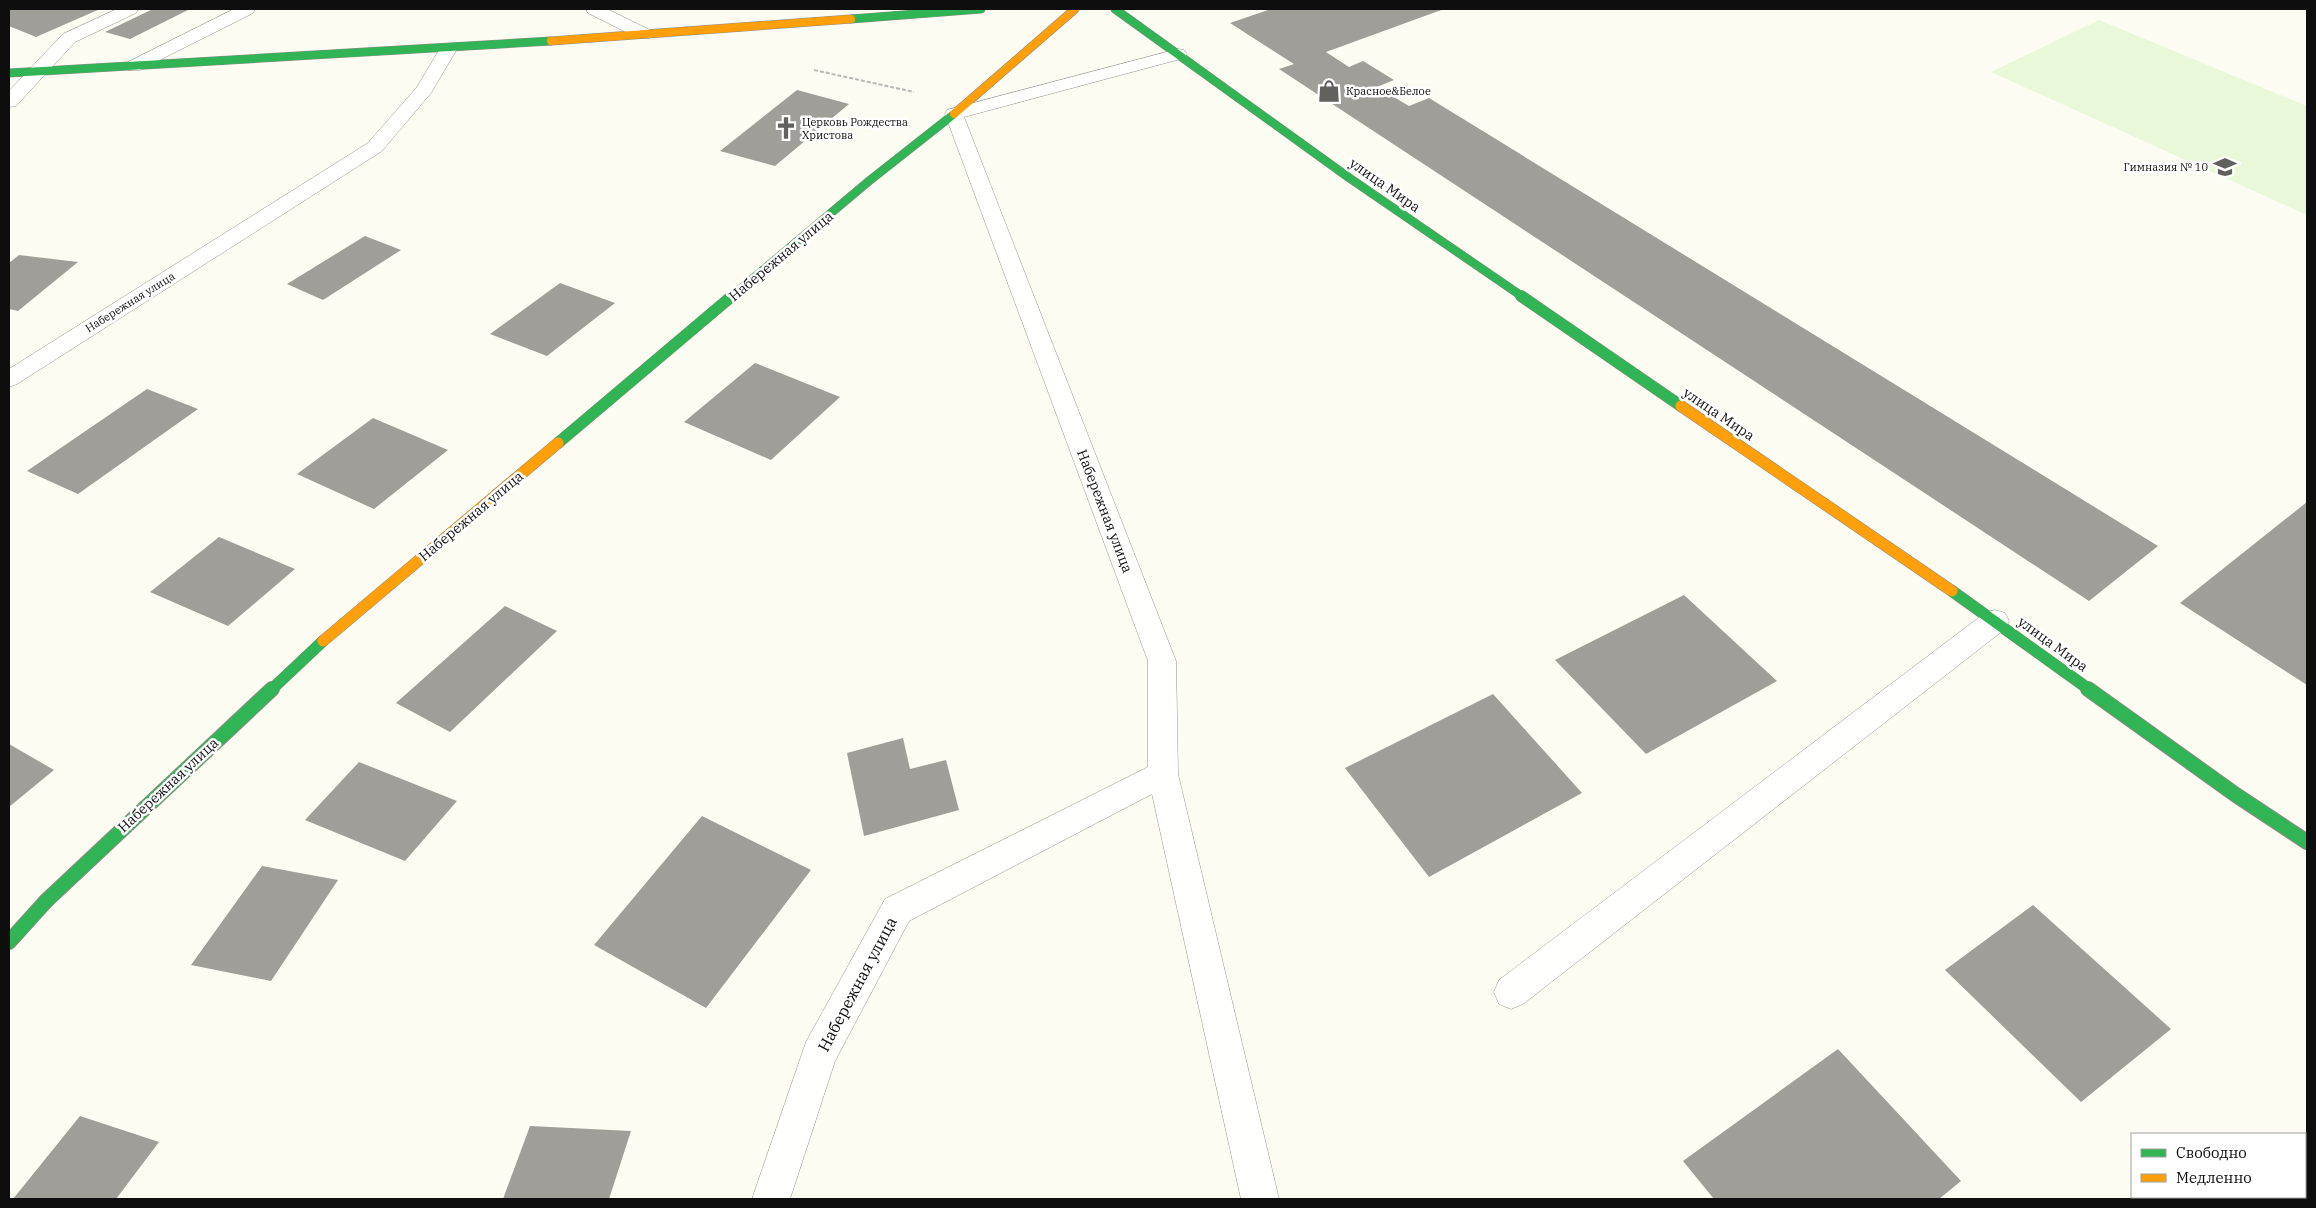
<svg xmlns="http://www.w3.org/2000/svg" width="2316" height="1208" font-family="'IBM Plex Serif',serif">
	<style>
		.pitch { fill: #eaf8da }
		.building { fill: #9f9e98 }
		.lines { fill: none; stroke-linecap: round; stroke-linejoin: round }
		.lane-casing { stroke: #959591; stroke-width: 1 }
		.street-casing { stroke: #959591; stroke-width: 1 }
		.fast-far2-casing { stroke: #8c8c87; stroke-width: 9 }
		.fast-far1-casing { stroke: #8c8c87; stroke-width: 12 }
		.fast-casing { stroke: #8c8c87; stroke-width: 16 }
		.slow-far1-casing { stroke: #8c8c87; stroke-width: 9 }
		.slow-casing { stroke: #8c8c87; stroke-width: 12 }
		.path { stroke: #b8b8b6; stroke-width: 2; stroke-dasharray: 4 2; stroke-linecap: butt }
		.lane { fill: #fffffd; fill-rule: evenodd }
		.street { fill: #fffffd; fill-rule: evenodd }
		.fast-far2 { stroke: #30b455; stroke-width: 8 }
		.fast-far1 { stroke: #30b455; stroke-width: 11 }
		.fast { stroke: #30b455; stroke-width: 14 }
		.slow-far1 { stroke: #ff9f0a; stroke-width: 8 }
		.slow { stroke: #ff9f0a; stroke-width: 11 }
		.labels { text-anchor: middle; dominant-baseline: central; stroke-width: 5; stroke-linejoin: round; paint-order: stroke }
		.far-poi-label { font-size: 11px; fill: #0e0e0e; stroke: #fff; text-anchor: start }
		.far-street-label { font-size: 11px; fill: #0e0e0e; stroke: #fff }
		.street-label { font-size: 14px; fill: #0e0e0e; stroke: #fff }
		.near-street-label { font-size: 16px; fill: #0e0e0e; stroke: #fff }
	</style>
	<rect width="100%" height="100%" fill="#fcfcf2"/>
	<path class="pitch" d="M2099,20L2307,106V215L1991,72Z"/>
	<path class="building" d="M12,9H100L36,37L9,26V10Z
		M153,9H190L130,39L105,32Z
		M1271,9H1444L1326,52L1349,67L1363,61L1394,80L1377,87L1409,106L1429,98L2158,546L2089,601L1279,69L1294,64L1230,23Z
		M797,90L849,104L775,166L720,151Z
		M365,236L401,250L323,300L287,284Z
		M19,255L78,262L18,311L9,309V263Z
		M560,283L615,303L547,356L490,334Z
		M755,363L840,397L771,460L684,422Z
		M147,389L198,409L78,494L27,471Z
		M373,418L448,450L374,509L297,474Z
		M2307,502V685L2180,603Z
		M219,537L295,569L228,626L150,592Z
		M1684,595L1777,681L1646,754L1555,660Z
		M505,606L557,631L450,732L396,703Z
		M1493,694L1582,793L1429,877L1345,768Z
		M903,738L910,769L946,760L959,810L864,836L847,753Z
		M9,744L54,770L9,807Z
		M359,762L457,801L405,861L305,820Z
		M702,816L811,870L706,1008L594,945Z
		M262,866L338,880L271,981L191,965Z
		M2033,905L2171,1029L2081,1102L1945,970Z
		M1838,1049L1961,1181L1939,1199H1714L1683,1161Z
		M80,1116L159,1142L116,1199H13Z
		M530,1126L631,1131L609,1199H503Z"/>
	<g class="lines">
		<defs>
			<path id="lane" d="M117,9H138L136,13L75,42L16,106L9,107V91L63,34Z
				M234,9H255L253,13L140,70H128L125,66L128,62Z
				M586,9H607L650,30L653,34L650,38H638L588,13Z
				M1995,610L2005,613L2009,621L2005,629L1523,1004L1511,1009L1499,1004L1494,992L1499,980L1985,613Z"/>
			<path id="street" d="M448,44L454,45L457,49L431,93L382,151L17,384L9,387V369L368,143L417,87L442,45Z
				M1178,49L1184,50L1187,54L1184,58L964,117L1176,661L1178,774L1279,1199H1241L1152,794L909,921L835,1061L790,1199H752L806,1042L885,899L1148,767V661L945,114L947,110Z"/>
			<path id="fast-far2" d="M1115,9L1348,177L1523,297
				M851,19L981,9
				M9,73L551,41
				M731,297L869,181L954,114"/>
			<path id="fast-far1" d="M1521,296L1681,406
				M558,443L732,296
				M1952,591L2090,690
				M271,690L323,641"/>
			<path id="fast" d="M2088,689L2236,795L2307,842
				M9,942L46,901L272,689"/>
			<path id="slow-far1" d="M551,41L851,19
				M954,114L1075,9"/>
			<path id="slow" d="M1681,406L1952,591
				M323,641L558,443"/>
		</defs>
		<use href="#lane" class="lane-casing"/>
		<use href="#street" class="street-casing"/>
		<use href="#fast-far2" class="fast-far2-casing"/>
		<use href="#fast-far1" class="fast-far1-casing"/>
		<use href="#fast" class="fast-casing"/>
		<use href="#slow-far1" class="slow-far1-casing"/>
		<use href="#slow" class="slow-casing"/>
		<path class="path" d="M814,70L914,92"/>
		<use href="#lane" class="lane"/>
		<use href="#street" class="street"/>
		<use href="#fast-far2" class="fast-far2"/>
		<use href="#fast-far1" class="fast-far1"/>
		<use href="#fast" class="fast"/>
		<use href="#slow-far1" class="slow-far1"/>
		<use href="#slow" class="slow"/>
	</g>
	<defs>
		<symbol id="shop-bare" viewBox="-9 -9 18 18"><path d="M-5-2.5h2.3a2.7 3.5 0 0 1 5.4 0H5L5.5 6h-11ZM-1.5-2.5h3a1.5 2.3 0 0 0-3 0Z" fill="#61615e" stroke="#fff" stroke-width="2.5" paint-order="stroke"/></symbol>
		<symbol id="church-bare" viewBox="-9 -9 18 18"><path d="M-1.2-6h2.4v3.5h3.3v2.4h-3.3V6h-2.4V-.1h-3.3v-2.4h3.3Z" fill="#61615e" stroke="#fff" stroke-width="2.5" paint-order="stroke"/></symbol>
		<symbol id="school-bare" viewBox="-9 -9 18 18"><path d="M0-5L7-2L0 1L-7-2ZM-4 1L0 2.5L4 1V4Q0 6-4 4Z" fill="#61615e" stroke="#fff" stroke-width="2.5" paint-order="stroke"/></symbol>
	</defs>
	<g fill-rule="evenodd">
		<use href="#shop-bare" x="1313" y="75" width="32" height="32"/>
		<use href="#church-bare" x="770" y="112" width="32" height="32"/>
		<use href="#school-bare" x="2209" y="151" width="32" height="32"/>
	</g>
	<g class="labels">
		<g class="far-poi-label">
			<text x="1346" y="91">Красное&amp;Белое</text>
			<text x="802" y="122">Церковь Рождества<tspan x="802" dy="13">Христова</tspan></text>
			<text x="2208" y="167" text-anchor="end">Гимназия № 10</text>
		</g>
		<g class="far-street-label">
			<text transform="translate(130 302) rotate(-32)">Набережная улица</text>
		</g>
		<g class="street-label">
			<text transform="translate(1385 185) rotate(35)">улица Мира</text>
			<text transform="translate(781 256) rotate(-40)">Набережная улица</text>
			<text transform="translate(1719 414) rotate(34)">улица Мира</text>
			<text transform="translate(1105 511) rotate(69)">Набережная улица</text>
			<text transform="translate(471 516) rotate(-40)">Набережная улица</text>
			<text transform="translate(2053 644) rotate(36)">улица Мира</text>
			<text transform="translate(168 785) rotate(-43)">Набережная улица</text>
		</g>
		<g class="near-street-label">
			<text transform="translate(857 984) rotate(-62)">Набережная улица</text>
		</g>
	</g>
	<rect width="2316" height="1208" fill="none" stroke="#0e0e0e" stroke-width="20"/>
	<rect x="2131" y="1133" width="175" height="65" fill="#ffffff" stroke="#9f9f9f"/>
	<rect x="2141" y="1149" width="25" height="8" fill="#30b455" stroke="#9f9f9f"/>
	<text x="2176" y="1158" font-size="15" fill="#0e0e0e">Свободно</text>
	<rect x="2141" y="1174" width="25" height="8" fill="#ff9f0a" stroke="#9f9f9f"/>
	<text x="2176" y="1183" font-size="15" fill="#0e0e0e">Медленно</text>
</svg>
